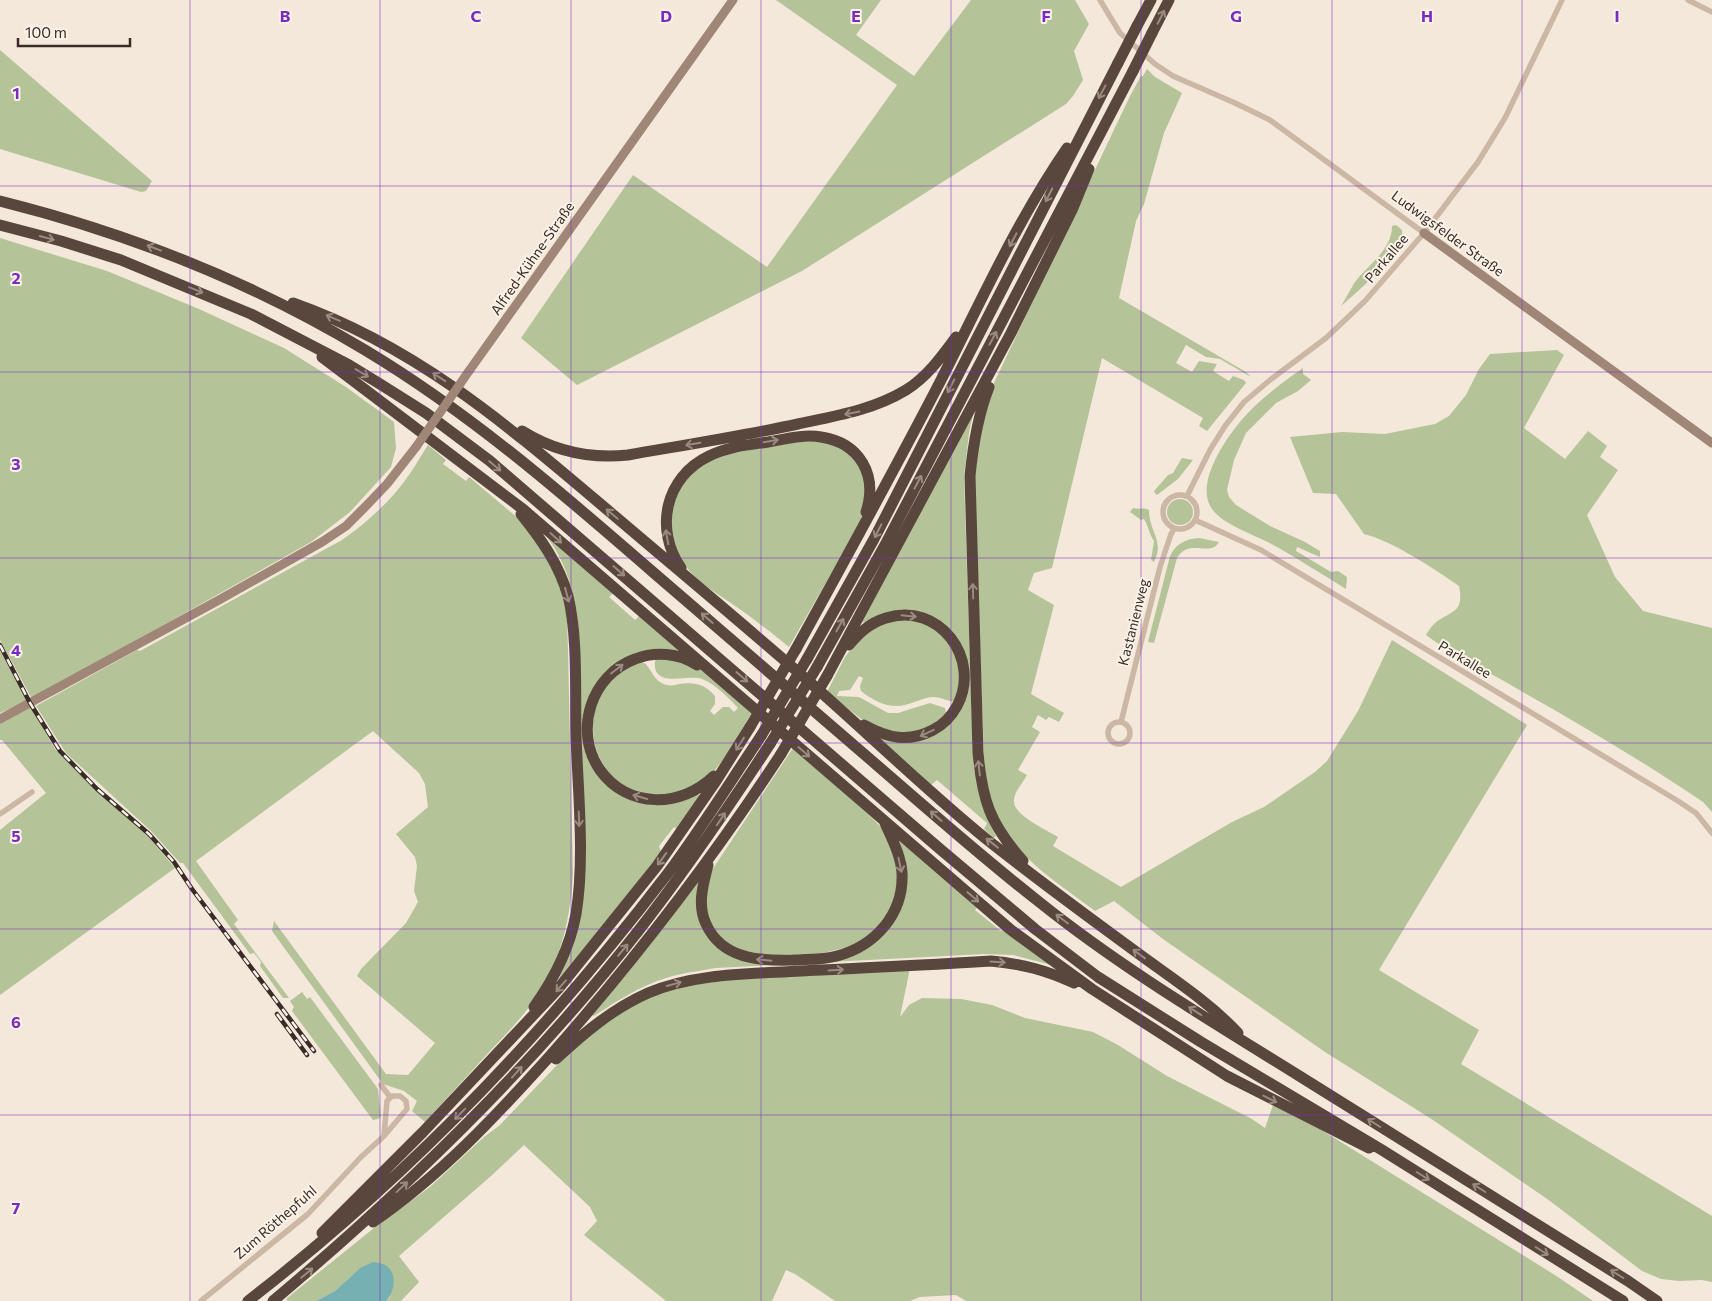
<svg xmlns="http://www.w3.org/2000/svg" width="1712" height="1301" font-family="Commissioner,sans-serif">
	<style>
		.green { fill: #b5c399 }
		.water { fill: #77b0b2 }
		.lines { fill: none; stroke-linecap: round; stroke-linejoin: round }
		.street { stroke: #ccb7a5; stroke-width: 5.5 }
		.secondary { stroke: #a08676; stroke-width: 9 }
		.highway { stroke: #59463d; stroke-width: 11 }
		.rail-casing { stroke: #382c27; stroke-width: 4.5 }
		.rail { stroke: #fbf2e7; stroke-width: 2.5; stroke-dasharray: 8; stroke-linecap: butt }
		.secondary-bridge { stroke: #a08676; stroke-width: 9 }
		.highway-bridge { stroke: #59463d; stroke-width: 11 }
		.oneway { stroke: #9a8b81 }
		.grid { fill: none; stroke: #7b2cbf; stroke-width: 1; stroke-opacity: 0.55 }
		.labels { text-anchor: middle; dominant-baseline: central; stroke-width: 4; stroke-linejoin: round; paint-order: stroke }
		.street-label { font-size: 14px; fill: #382c27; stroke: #fbf2e7 }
		.grid-label { font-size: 16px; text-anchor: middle; font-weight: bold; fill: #7b2cbf; stroke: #fbf2e7; stroke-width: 4; stroke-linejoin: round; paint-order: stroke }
	</style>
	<rect width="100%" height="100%" fill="#f3e8da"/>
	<path class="green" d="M776,0H881L856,35L914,76L971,0H1075L1089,24L1074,51L1083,80L1073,96L1066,104L802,271L577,385L521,338L633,175L767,267L897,85Z
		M0,50L152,181L146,191L141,192L0,149Z
		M1147,69L1155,77L1182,93L1164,133L1144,204L1136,221L1119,298L1246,372L1251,377L1220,359L1206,357L1186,345L1176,363L1192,372L1199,361L1217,364L1213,371L1229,381L1233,376L1244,380L1246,383L1207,431L1199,426L1203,418L1102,358L1052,568L1034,573L1028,590L1054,605L1031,694L1064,713L1059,722L1049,717L1046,720L1038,715L1032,727L1040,732L1018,770L1027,775C1023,783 1014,792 1014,800C1012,815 1047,830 1058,837L1053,846L1121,887L1232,822L1264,807L1315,772L1327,761L1358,711L1392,640L1527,725L1379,970L1479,1030L1461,1064L1712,1216V1282L1702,1280L1679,1281L1661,1279L1642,1271L1550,1201L1433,1120L1325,1052L1163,939L1114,901L1095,911C1058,883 1012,856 995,811C988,794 986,776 984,758L974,482L977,443L993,385L1130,96L1141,76H1143Z
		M1396,225L1402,230C1407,250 1356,293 1341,306C1346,298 1350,290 1355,282C1368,265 1392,250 1392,226Z
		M0,238L107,271L199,309L284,348L346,387L394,422L396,448L391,467L350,512L311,542L32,699L0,640Z
		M1557,350L1564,355L1524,428L1565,459L1588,431L1607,446L1600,457L1618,470L1587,515L1615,577L1643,611L1712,628V812L1703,802C1644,762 1583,726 1521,691C1490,672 1455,657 1426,635C1428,632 1430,628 1433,625C1448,610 1465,616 1459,586C1436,570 1391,540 1364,534L1336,494L1313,493L1290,437L1342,432L1385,434L1435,424L1449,416L1466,395L1479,369L1490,354Z
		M1303,368V374L1311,380L1298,391L1276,403L1246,433L1234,460L1227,490L1229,497L1236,505L1270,526L1305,542L1320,551V557L1297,547L1296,551L1331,572L1338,571L1347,577L1346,589C1323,575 1300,560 1277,547C1259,536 1224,526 1212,509C1193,483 1229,433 1247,414C1264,396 1283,382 1303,368Z
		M975,406L969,433L964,476L973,757C975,785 982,811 996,836L994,838L984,829L987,823L937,780L931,785L879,739L941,730L968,676L933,618L865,623L862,622Z
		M824,440L840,446L854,458L864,477L866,500L860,523L789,647C774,635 758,622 741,610C719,594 689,579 677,552C671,539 670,525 672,511C678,461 726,454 767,447C786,444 804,441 824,440Z
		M428,445L446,460L443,464L466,481L469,477L519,519L550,562L560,586L567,617L568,651L573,874C571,906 566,937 553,967C540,999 513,1027 489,1052C468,1075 446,1099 425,1122L412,1111L417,1101L404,1091L383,1084L272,931L274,921L386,1074L408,1075L435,1043L357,976L361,969L406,923L418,902L414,891L417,866L415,857L396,834L428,807L425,784L419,773L373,731L196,861L238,920L234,924L289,998H283L260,966L261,962L254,953L250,954L183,863H180L151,831L66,753L36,706L137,650L140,651L342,540C369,521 393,499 411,472C417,463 422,454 428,445Z
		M1182,458L1193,460L1178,479L1157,495L1154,492L1155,490L1168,475L1173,473Z
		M1167 512a13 13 0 1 1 26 0a13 13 0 1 1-26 0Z
		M1133,508C1139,510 1143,507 1149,510C1149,532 1165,541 1154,562L1151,560L1154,541C1149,534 1149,527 1144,519L1141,520L1130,512Z
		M546,536L614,592L609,597L635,620L641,614L687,654L665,650L598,681L586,749L632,798L698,794L701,796L677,829L674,827L659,846L661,852L609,920L558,981L572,949L580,922L578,620C574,590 565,560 546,536Z
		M1199,538L1219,542C1210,558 1189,537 1177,558L1154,643L1148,642L1170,556C1176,544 1185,539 1199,538Z
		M894,618L924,621L952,644L962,678L955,701C947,702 940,696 932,697C922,698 914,703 905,705C889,709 873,701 861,691L860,686L863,678L859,676L850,690L839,691L837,696L859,697L888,713H898L930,703L945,708L946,713L937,724L904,735L865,722L827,692L845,657L860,637Z
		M0,651L27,701L0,713Z
		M667,658L700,669L752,712C738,735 725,764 704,780C693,788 681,792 669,794C664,794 659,796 654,795C609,793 584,747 596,707C599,695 607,680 618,673C625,668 634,665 641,661C653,667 651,681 667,685C671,686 675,685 679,684C694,682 705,684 715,696V704L710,711L714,715L723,707H729L734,712L738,708C729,698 715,684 702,679C688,674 652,689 655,661L657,659Z
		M31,707L55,749L61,755L147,835L175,868L0,995V830L46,793L2,740H0V723Z
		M793,748L869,815L883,829L899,870L894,903L874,932L853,946L823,953L781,955H768L745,951L731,945L722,938L714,928L709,919L705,903L712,870Z
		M899,841L979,905L975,910L1001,931L1005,927L1055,966L1013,955L984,954L716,968C699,971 682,973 666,978C640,986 617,1001 594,1016L592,1015L699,880L697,899L725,950L824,961L883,935L906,861Z
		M910,968L900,1017L909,1005L922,998L961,999L992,1005L1025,1018L1093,1032L1118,1045L1167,1076L1252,1119L1265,1128L1273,1105L1320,1129L1558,1277L1593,1301H966L956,1295L920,1297L910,1301H835L795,1274L786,1270L772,1301H666L584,1235L597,1221L590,1207L524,1145L491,1176L399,1256L419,1282L401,1301H386L390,1297L360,1268L335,1291L316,1301H288L286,1299L374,1228L430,1187L484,1137L500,1125L575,1046L641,999L703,981Z
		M302,992L307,999L310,997L378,1089L381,1117L378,1119L373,1120L292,1011L294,1007L290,1001Z"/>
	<path class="water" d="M373,1262C376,1263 382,1263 385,1265C398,1272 395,1292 386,1301H316L335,1291L360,1268Z"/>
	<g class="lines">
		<path class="street" d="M1100,0L1120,33L1155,64L1173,76L1235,103L1270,120L1424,233
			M1688,0L1712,12
			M1163 512a17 17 0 1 1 34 0a17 17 0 1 1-34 0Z
			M1187,496L1210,450L1225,426L1244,402L1270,380L1326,338L1365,301L1424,233L1478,162L1505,118L1562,0
			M1195,520L1261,550L1678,801L1696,813L1712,833
			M1121,722L1160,567L1171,534L1174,529
			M1108 733a11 11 0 1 1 22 0a11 11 0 1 1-22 0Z
			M0,814L32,792
			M381,1085L390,1097
			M201,1301L308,1214L361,1157L384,1136L407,1109L406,1101L400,1096H392L387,1101L384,1136"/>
		<path class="secondary" d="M1424,233L1712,443
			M469,371L733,0
			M0,719L219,600L322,542L346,526L365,507L387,484L416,447"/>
		<path class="highway" d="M1137,26L1151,0
			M1152,33L1169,0
			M0,201C128,233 252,282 365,350C470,413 562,493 654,573C729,637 804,702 879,767C931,812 983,858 1038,901C1120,967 1211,1021 1301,1077C1410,1145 1519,1213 1628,1281L1657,1301
			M0,225L61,241L121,260L251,314L349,365L380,384L426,413L490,461L940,849L1035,929L1098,977L1201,1042L1382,1150L1623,1301
			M293,303C421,348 515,432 617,518C683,574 749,629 814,686C871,736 926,790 985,838C1035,878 1087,916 1139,954C1173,979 1209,1002 1238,1033
			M322,357L524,510L1011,930L1092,989L1227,1076L1369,1148
			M989,387C978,415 973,445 970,476L978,752C982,800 990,824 1023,861
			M522,431C554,451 590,459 628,455C685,445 742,436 798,424C836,416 873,410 906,390C927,377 942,356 956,337
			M521,514C541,539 559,564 568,596C578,636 575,693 576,736C578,792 585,860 576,914C570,947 554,979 534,1007
			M681,568C654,529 665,477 709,456C727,447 748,445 768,442C785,439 804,434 821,437C860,443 878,475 866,512
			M849,645C860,632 870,623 886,618C939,601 982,659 957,706C951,717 943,725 933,730C908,743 888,738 864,725
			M796,649C845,560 894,471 941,380C980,303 1018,219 1067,148
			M807,659L874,539L1118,63
			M697,665C679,653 655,651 635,659C591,675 573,731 600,770C628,809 681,808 714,776
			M817,667L885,545L1133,71
			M827,676L1011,333L1073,208L1089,169
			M708,865C703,885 697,905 706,924C722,959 759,961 792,960C807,959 823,960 837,956C875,946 904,914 902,873C901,856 892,839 885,823
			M556,1059C584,1033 612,1009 648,993C695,973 751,974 801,971C864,968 928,965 991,961C1023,964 1045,970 1074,983
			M373,1222C440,1176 495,1117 549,1057C634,961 711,861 781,754
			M322,1233L423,1132L558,989L657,866L716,781L750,727
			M248,1301C407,1178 546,1033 668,873C701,829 730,782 761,736
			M273,1301C406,1189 532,1067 639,930C686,870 728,808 770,744"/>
		<defs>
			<path id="rail" d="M0,645L30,703L60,751L97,789L149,834L174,862L192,889L314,1051
				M277,1014L307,1055"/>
		</defs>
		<use href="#rail" class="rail-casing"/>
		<use href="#rail" class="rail"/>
		<path class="secondary-bridge" d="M416,447L469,371"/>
		<path class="highway-bridge" d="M1118,63L1137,26
			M1133,71L1152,33
			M750,727L796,649
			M761,736L807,659
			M770,744L817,667
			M781,754L827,676"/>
	</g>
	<defs><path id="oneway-shaft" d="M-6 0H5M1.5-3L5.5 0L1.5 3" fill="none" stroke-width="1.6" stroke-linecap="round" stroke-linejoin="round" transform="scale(1.25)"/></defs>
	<g class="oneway">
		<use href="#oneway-shaft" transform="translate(1161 17) rotate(-63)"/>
		<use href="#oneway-shaft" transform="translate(1102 92) rotate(118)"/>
		<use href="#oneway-shaft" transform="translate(1049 195) rotate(117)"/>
		<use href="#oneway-shaft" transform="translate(47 238) rotate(15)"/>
		<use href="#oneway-shaft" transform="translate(1013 240) rotate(118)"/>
		<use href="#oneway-shaft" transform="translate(154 248) rotate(-159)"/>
		<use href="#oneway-shaft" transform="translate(196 290) rotate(22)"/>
		<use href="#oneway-shaft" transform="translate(333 318) rotate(-157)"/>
		<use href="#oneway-shaft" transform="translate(993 338) rotate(-62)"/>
		<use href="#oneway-shaft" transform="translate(362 373) rotate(31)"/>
		<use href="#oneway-shaft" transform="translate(439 377) rotate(-147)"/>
		<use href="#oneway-shaft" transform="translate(951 386) rotate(117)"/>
		<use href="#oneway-shaft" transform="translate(852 413) rotate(168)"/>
		<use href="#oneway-shaft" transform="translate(771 441) rotate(-9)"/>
		<use href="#oneway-shaft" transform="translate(693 444) rotate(170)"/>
		<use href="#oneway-shaft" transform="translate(495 466) rotate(40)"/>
		<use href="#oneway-shaft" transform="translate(918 482) rotate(-62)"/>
		<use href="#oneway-shaft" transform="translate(612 514) rotate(-140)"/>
		<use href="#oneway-shaft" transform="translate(878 531) rotate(117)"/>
		<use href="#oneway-shaft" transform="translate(667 537) rotate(-100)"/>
		<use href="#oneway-shaft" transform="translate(556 538) rotate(42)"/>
		<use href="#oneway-shaft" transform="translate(619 571) rotate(41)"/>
		<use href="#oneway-shaft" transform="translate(973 591) rotate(-92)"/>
		<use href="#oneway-shaft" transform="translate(567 595) rotate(75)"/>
		<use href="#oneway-shaft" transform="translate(909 616) rotate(6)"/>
		<use href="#oneway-shaft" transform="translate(707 618) rotate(-139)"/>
		<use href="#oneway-shaft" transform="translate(840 625) rotate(-61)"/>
		<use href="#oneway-shaft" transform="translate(617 669) rotate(-37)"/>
		<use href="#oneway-shaft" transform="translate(742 677) rotate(41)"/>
		<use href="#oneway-shaft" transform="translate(927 733) rotate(155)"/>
		<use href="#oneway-shaft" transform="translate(740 744) rotate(122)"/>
		<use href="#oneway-shaft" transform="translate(804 752) rotate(41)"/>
		<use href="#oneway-shaft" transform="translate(979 768) rotate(-96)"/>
		<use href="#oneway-shaft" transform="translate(640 797) rotate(-164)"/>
		<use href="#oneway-shaft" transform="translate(936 816) rotate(-139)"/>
		<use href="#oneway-shaft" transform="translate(579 819) rotate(88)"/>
		<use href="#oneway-shaft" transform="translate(721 819) rotate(-56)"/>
		<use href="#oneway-shaft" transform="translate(992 843) rotate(-142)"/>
		<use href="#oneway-shaft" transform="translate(662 859) rotate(126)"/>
		<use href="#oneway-shaft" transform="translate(900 865) rotate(78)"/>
		<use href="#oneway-shaft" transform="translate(973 897) rotate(41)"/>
		<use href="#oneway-shaft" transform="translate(1062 919) rotate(-143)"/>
		<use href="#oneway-shaft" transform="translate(623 950) rotate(-50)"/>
		<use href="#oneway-shaft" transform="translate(1139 954) rotate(-144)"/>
		<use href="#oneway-shaft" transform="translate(764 960) rotate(-175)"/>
		<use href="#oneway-shaft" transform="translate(998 962) rotate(4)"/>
		<use href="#oneway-shaft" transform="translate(836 970) rotate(-3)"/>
		<use href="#oneway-shaft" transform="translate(674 984) rotate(-15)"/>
		<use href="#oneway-shaft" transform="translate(561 986) rotate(131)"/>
		<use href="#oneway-shaft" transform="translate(1195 1011) rotate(-147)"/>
		<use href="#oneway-shaft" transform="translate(517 1072) rotate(-48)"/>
		<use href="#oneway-shaft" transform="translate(1270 1099) rotate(27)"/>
		<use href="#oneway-shaft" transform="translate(460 1114) rotate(134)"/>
		<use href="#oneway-shaft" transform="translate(1374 1123) rotate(-148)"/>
		<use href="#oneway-shaft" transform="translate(1423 1176) rotate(32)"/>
		<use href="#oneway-shaft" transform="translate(402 1187) rotate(-43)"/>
		<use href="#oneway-shaft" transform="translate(1479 1188) rotate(-148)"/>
		<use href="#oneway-shaft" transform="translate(1542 1251) rotate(32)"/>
		<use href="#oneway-shaft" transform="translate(307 1273) rotate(-40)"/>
		<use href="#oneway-shaft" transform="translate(1617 1274) rotate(-148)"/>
	</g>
	<path class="grid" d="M190,0V1301M380,0V1301M571,0V1301M761,0V1301M951,0V1301M1141,0V1301M1332,0V1301M1522,0V1301M0,186H1712M0,372H1712M0,558H1712M0,743H1712M0,929H1712M0,1115H1712"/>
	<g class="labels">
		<g class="street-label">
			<text transform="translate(1448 233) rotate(36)">Ludwigsfelder Straße</text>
			<text transform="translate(532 258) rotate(-55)">Alfred-Kühne-Straße</text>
			<text transform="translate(1386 258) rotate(-50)">Parkallee</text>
			<text transform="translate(1133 622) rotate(-76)">Kastanienweg</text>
			<text transform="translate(1465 659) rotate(31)">Parkallee</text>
			<text transform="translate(275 1222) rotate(-41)">Zum Röthepfuhl</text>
		</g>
	</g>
	<g class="grid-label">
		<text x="285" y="22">B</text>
		<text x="476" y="22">C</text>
		<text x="666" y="22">D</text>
		<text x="856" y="22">E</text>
		<text x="1046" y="22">F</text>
		<text x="1236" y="22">G</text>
		<text x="1427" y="22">H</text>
		<text x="1617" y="22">I</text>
		<text x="16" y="99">1</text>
		<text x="16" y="284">2</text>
		<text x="16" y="470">3</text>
		<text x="16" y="656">4</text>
		<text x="16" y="842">5</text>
		<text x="16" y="1028">6</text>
		<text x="16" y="1214">7</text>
	</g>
	<path d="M18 38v8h112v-8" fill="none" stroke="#382c27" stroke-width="2.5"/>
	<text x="25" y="38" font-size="15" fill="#382c27" stroke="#fbf2e7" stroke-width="4" paint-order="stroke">100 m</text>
</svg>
